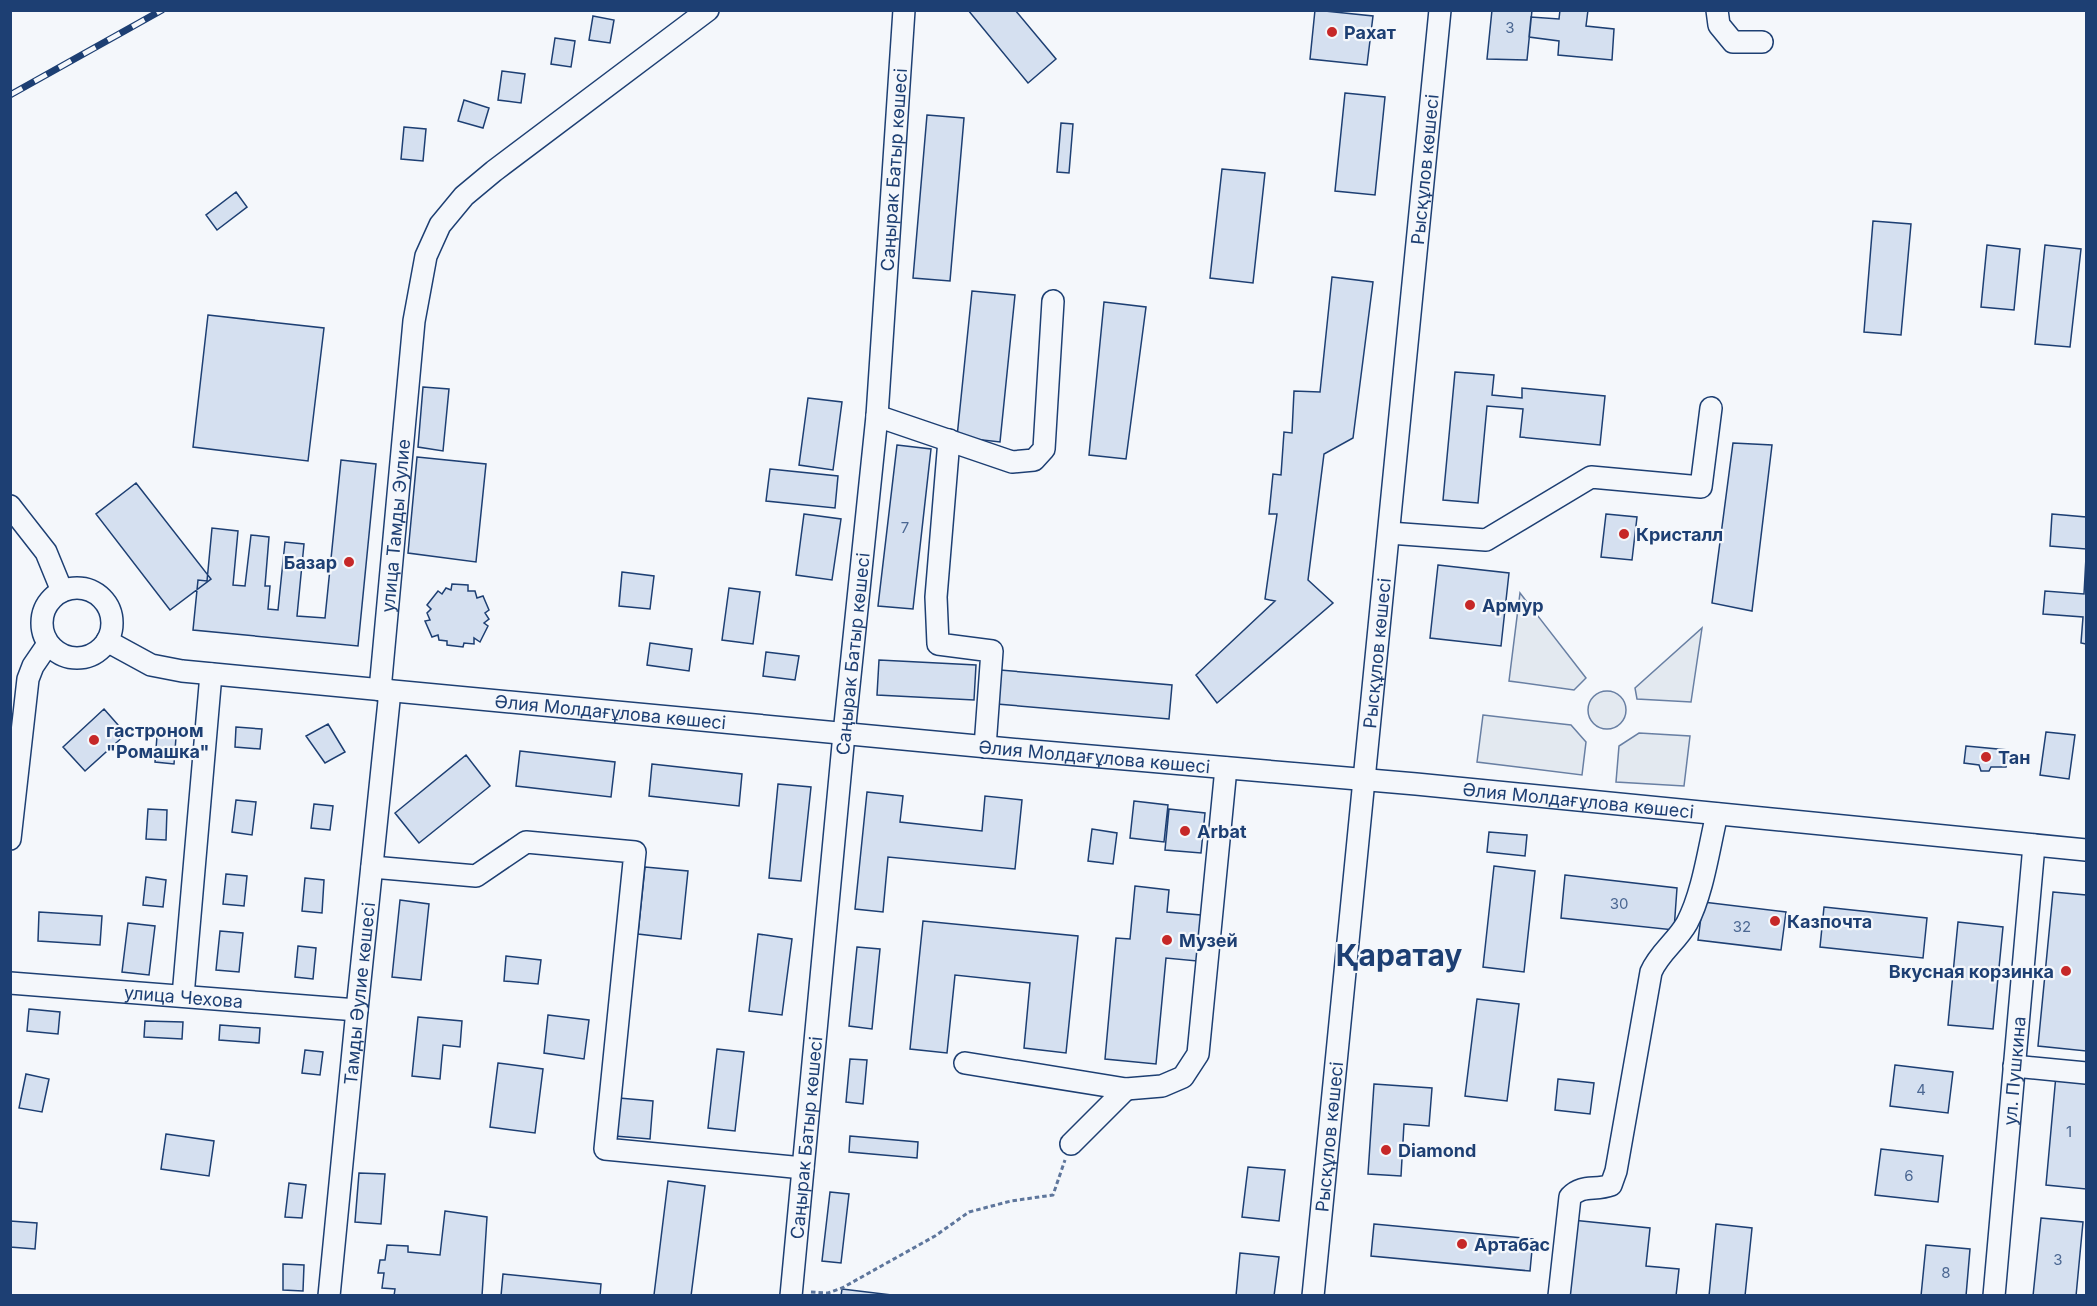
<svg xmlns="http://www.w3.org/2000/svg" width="2097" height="1306" font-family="Inter,sans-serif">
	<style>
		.green { fill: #e3e9f0; stroke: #687fa3; stroke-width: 1.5 }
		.building { fill: #d5e0f0; stroke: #1d3f73; stroke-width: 1.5 }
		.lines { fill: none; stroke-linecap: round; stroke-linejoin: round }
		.minor-casing { stroke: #1d3f73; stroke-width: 24 }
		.path { stroke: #5e769c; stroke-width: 3; stroke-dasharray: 4.5 3; stroke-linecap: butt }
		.minor { stroke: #f4f7fb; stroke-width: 21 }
		.rail-casing { stroke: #1d3f73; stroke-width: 7 }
		.rail { stroke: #f4f7fb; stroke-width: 4.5; stroke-dasharray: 14; stroke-linecap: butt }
		.poi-dot { fill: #c62828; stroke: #f4f7fb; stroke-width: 2 }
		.labels { text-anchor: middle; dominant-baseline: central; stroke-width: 4.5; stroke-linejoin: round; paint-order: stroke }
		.number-label { font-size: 15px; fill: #4b6792 }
		.poi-label { font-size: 18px; font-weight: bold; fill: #1d3f73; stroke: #f4f7fb; text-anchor: start }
		.street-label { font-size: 18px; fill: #1d3f73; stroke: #f4f7fb }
		.town-label { font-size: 30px; font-weight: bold; fill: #1d3f73; stroke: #f4f7fb }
	</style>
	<rect width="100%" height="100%" fill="#f4f7fb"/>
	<path class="green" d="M1520,593L1586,678L1574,690L1509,681Z
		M1702,628L1691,702L1637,699L1635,688Z
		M1588 710a19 19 0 1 1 38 0a19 19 0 1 1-38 0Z
		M1483,715L1571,725L1586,742L1582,775L1477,762Z
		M1639,733L1690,736L1684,786L1616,782L1619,746Z"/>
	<path class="building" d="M968,10H1015L1056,59L1028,83Z
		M1315,10L1373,16L1367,65L1310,59Z
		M1492,10H1532L1527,60L1487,59Z
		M1560,10H1588L1586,26L1614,29L1612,60L1558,55L1559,41L1529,37L1531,17L1559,19Z
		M593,16L614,20L610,43L589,40Z
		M555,38L575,41L571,67L551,64Z
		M502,71L525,74L521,103L498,100Z
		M1345,93L1385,97L1375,195L1335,191Z
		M464,100L489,108L483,128L458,121Z
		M927,115L964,118L950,281L913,278Z
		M1061,123L1073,124L1069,173L1057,172Z
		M404,127L426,129L423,161L401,159Z
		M1222,169L1265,173L1253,283L1210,278Z
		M236,192L247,207L217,230L206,215Z
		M1873,221L1911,224L1901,335L1864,332Z
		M1987,245L2020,249L2014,310L1981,307Z
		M2045,245L2081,249L2070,347L2035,344Z
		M1332,277L1373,282L1353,438L1324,454L1308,580L1333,603L1217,703L1196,675L1275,601L1265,599L1277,514H1269L1273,474L1281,475L1284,432L1292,433L1294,391L1320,392Z
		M972,291L1015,295L1000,442L957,437Z
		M1104,302L1146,307L1126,459L1089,455Z
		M208,315L324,328L308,461L193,447Z
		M1455,372L1494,375L1492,395L1522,398V388L1605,396L1600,445L1520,437L1523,409L1487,406L1478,503L1443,500Z
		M423,387L449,389L443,451L418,447Z
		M808,398L842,402L833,470L799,465Z
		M1733,443L1772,445L1752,611L1712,603Z
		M897,445L931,449L913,609L878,606Z
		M417,457L486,464L476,562L408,553Z
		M341,460L376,464L358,646L193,630L198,580L207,581L212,528L238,531L233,585L245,586L251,535L269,537L265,586H270L268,609L278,610L285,542L304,544L297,616L325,618Z
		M770,469L838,476L835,508L766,501Z
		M136,483L211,579L170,610L96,514Z
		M804,514L841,519L832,580L796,575Z
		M1606,514L1637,517L1632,560L1601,557Z
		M2052,514L2086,517V549L2050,546Z
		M2086,557V644L2081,643L2083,617L2043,614L2045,591L2084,594Z
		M1438,565L1509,573L1501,646L1430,638Z
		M622,572L654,576L650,609L619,606Z
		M452,584L468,585V591H475L477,598L483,596L489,610L485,613L489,619L484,623L488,626L480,642L474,638V644L464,643L463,647L447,645V641L439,640L438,635L432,637L425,621L430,620L427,613L431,609L427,605L438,591L442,594L446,588L451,590Z
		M729,588L760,592L753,644L722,640Z
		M650,643L692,649L689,671L647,665Z
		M766,652L799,656L795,680L763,676Z
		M879,660L976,665L974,700L877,695Z
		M1000,670L1172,685L1169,719L997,704Z
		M104,709L126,734L85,771L63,747Z
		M328,724L345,752L325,763L306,736Z
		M236,727L262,729L260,749L235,747Z
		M2046,732L2075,735L2069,779L2040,775Z
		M157,736L176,737L174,764L155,762Z
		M1966,746L2008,750L2006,767H1991L1989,771H1981L1979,765L1964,763Z
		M520,751L615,762L611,797L516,786Z
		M466,755L490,786L419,843L395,813Z
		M652,764L742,774L739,806L649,796Z
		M778,784L811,787L801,881L769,878Z
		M867,792L903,796L900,822L982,831L985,796L1022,800L1015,869L888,857L883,912L855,909Z
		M236,800L256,802L252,835L232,832Z
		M1134,801L1168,805L1164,842L1130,838Z
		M314,804L333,806L330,830L311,828Z
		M148,809L167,810L166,840L146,839Z
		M1169,809L1205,813L1201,853L1165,850Z
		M1092,829L1117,833L1113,864L1088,861Z
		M1489,832L1527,835L1525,856L1487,852Z
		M1494,866L1535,871L1524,972L1483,967Z
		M645,867L688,871L681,939L638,934Z
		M226,874L247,876L244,906L223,904Z
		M1565,875L1677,888L1674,930L1561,918Z
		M146,877L166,880L163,907L143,905Z
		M305,878L324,880L322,913L302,911Z
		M1135,886L1169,890L1167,912L1201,915L1197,961L1166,958L1156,1064L1105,1059L1116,938L1130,939Z
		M2053,892L2086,895V1051L2038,1046Z
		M400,900L429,904L421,980L392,977Z
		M1703,902L1786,912L1781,950L1698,940Z
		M1824,907L1927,918L1923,958L1820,947Z
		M39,912L102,916L100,945L38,941Z
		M923,921L1078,936L1066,1053L1024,1048L1030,983L955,975L947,1053L910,1049Z
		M1958,922L2003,927L1993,1029L1948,1025Z
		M128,923L155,926L149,975L122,972Z
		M220,931L243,933L239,972L216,970Z
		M758,934L792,939L782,1015L749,1011Z
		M298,946L316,948L313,979L295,977Z
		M857,947L880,949L872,1029L849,1026Z
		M506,956L541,960L538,984L504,981Z
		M1477,999L1519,1004L1507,1101L1465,1096Z
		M29,1009L60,1012L58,1034L27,1031Z
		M548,1015L589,1020L584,1059L544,1053Z
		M418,1017L462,1021L460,1047L443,1045L440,1079L412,1076Z
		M145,1021L183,1022L182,1039L144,1037Z
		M220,1025L260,1028L259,1043L219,1040Z
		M717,1049L744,1052L735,1131L708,1128Z
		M305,1050L323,1052L320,1075L302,1073Z
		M850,1059L867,1060L863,1104L846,1102Z
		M498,1063L543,1069L535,1133L490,1127Z
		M1895,1065L1953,1072L1948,1113L1890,1106Z
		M26,1074L49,1079L42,1112L19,1108Z
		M2056,1075L2086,1078V1189L2046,1185Z
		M1558,1079L1594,1083L1590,1114L1555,1110Z
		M1374,1084L1432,1088L1429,1126L1404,1124L1401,1176L1368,1174Z
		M619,1098L653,1101L650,1139L615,1136Z
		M166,1134L214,1141L209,1176L161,1169Z
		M850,1136L918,1142L917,1158L849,1152Z
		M1881,1149L1943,1156L1938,1202L1875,1195Z
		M1248,1167L1285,1170L1279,1221L1242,1217Z
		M359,1173L385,1174L381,1224L355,1222Z
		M668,1181L705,1186L691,1296L654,1295Z
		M289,1183L306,1185L302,1218L285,1217Z
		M830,1192L849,1194L841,1263L822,1261Z
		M445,1211L487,1217L482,1296H394L395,1289L382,1288L384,1273H378L380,1260H385L387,1245L408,1246V1252L440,1255Z
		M2041,1218L2083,1222L2076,1296H2033Z
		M1572,1220L1650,1228L1646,1266L1679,1269L1676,1296H1564Z
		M10,1221L37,1223L35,1249L10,1247Z
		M1374,1224L1533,1239L1530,1271L1371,1256Z
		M1716,1224L1752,1228L1745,1296H1709Z
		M1926,1245L1970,1249L1966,1296H1921Z
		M1240,1253L1279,1257L1274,1296H1236Z
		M283,1264L304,1265L303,1291L283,1290Z
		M503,1274L601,1284L600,1296H501Z
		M842,1289L900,1296H841Z"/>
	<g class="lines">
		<defs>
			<g id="minor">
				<path d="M1717,10L1719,25L1733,42H1762"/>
				<path d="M877,416L1012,462L1034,460L1044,449L1053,301"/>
				<path d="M949,440L936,597L938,644L992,651L985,747"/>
				<path d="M10,506L46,552L62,591"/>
				<path d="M1389,533L1486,540L1591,477L1701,487L1711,408"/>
				<circle cx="77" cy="623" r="35"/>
				<path id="s1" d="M107,641L151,665L182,671L1009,749L1416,784L2086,850"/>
				<path id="s2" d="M380,690L414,321L426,256L440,225L464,196L494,171L708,10"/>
				<path d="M10,839L28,679L33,666L48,644"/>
				<path d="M372,867L476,876L526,842L635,852L605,1149L803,1168"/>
				<path id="s3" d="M10,983L357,1010"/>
				<path d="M183,996L211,674"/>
				<path d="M965,1063L1126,1089L1162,1086L1183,1077L1198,1054L1226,768"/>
				<path d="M2014,1066L2086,1073"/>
				<path d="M1071,1144L1126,1089"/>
				<path id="s4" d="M329,1296L357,1010L390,691"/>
				<path id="s5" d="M791,1296L844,734L877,416L904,10"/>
				<path id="s6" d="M1313,1296L1440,10"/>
				<path d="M1559,1296L1570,1197C1582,1184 1595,1191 1611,1185L1616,1171L1651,972C1659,953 1677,941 1687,923C1703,893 1709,847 1717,814"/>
				<path id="s7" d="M1994,1296L2034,845"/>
			</g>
		</defs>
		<use href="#minor" class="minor-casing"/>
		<path class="path" d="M811,1292L828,1293L842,1288L935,1236L969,1212L1011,1201L1053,1195L1065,1160"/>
		<use href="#minor" class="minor"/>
		<defs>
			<path id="rail" d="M10,95L162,10"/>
		</defs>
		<use href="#rail" class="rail-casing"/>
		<use href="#rail" class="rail"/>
	</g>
	<g class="poi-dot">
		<circle cx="1332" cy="32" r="6"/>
		<circle cx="1624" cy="534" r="6"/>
		<circle cx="349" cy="562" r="6"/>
		<circle cx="1470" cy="605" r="6"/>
		<circle cx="94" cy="740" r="6"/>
		<circle cx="1986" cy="757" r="6"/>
		<circle cx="1185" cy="831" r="6"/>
		<circle cx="1775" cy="921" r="6"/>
		<circle cx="1167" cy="940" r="6"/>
		<circle cx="2066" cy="971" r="6"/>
		<circle cx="1386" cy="1150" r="6"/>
		<circle cx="1462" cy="1244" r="6"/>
	</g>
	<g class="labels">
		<g class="number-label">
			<text x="1510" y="27">3</text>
			<text x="905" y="527">7</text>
			<text x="1619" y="903">30</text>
			<text x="1742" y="926">32</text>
			<text x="1921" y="1089">4</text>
			<text x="2069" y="1131">1</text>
			<text x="1909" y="1175">6</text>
			<text x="2058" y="1259">3</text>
			<text x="1946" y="1272">8</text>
		</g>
		<g class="poi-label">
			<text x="1344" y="32">Рахат</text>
			<text x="1636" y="534">Кристалл</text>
			<text x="337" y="562" text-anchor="end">Базар</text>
			<text x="1482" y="605">Армур</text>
			<text x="106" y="730">гастроном<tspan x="106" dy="21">"Ромашка"</tspan></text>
			<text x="1998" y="757">Тан</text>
			<text x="1197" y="831">Arbat</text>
			<text x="1787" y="921">Казпочта</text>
			<text x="1179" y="940">Музей</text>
			<text x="2054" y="971" text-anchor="end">Вкусная корзинка</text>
			<text x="1398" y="1150">Diamond</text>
			<text x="1474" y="1244">Артабас</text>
		</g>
		<g class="street-label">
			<text stroke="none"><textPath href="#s5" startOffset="1131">Саңырак Батыр көшесі</textPath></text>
			<text stroke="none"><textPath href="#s6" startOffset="1132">Рысқұлов көшесі</textPath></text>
			<text stroke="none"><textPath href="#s2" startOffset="165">улица Тамды Эулие</textPath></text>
			<text stroke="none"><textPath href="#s5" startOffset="645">Саңырак Батыр көшесі</textPath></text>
			<text stroke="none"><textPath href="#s6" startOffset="646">Рысқұлов көшесі</textPath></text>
			<text stroke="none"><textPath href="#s1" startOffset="512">Әлия Молдағұлова көшесі</textPath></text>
			<text stroke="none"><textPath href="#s1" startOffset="998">Әлия Молдағұлова көшесі</textPath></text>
			<text stroke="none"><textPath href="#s1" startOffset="1484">Әлия Молдағұлова көшесі</textPath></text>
			<text stroke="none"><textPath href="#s4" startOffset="304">Тамды Әулие көшесі</textPath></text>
			<text stroke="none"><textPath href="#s3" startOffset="174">улица Чехова</textPath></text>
			<text stroke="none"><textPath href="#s7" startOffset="226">ул. Пушкина</textPath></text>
			<text stroke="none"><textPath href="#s5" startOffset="159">Саңырак Батыр көшесі</textPath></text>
			<text stroke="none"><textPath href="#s6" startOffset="160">Рысқұлов көшесі</textPath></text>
		</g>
		<g class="town-label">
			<text x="1399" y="955">Қаратау</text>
		</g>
	</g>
	<rect width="2097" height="1306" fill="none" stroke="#1d3f73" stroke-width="24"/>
</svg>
